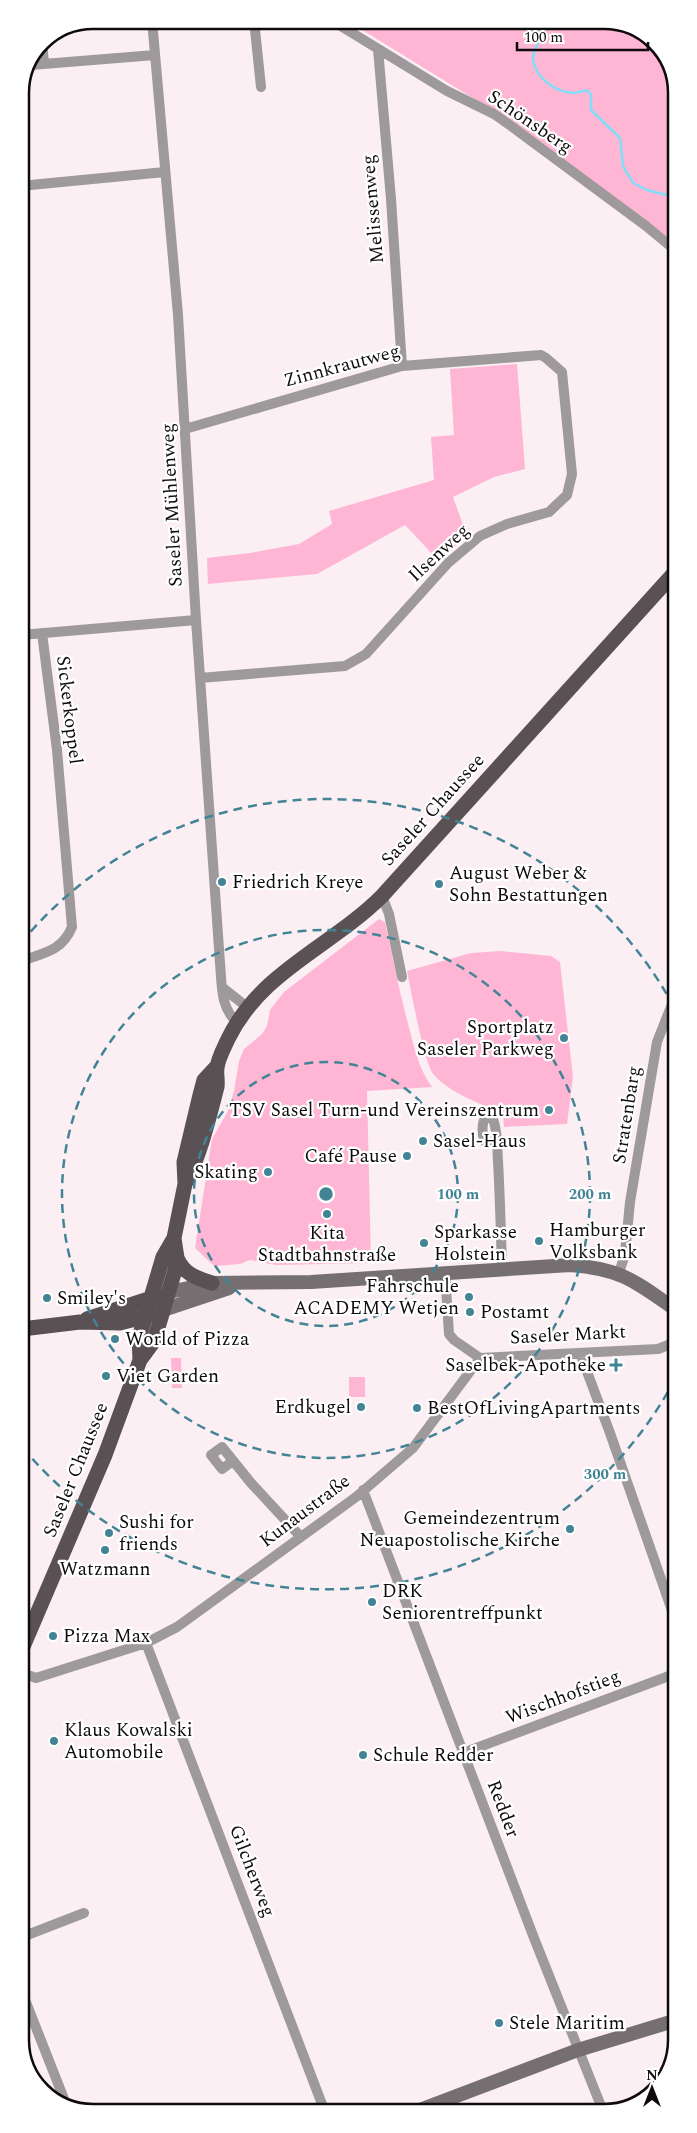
<svg xmlns="http://www.w3.org/2000/svg" width="697" height="2133" font-family="Spectral,serif">
	<style>
		.green { fill: #feb6d4 }
		.lines { fill: none; stroke-linecap: round; stroke-linejoin: round }
		.stream { stroke: #80def7; stroke-width: 2.5 }
		.street { stroke: #9e999b; stroke-width: 10 }
		.secondary { stroke: #766f71; stroke-width: 14 }
		.primary { stroke: #595154; stroke-width: 15 }
		.ring { fill: none; stroke: #428495; stroke-width: 2.5; stroke-dasharray: 9 6 }
		.poi-dot { fill: #428495; stroke: #fff; stroke-width: 2 }
		.labels { text-anchor: middle; dominant-baseline: central; stroke-width: 4.5; stroke-linejoin: round; paint-order: stroke }
		.street-label { font-size: 19px; fill: #0f0b0d; stroke: #fff }
		.poi-label { font-size: 19px; fill: #0f0b0d; stroke: #fff; text-anchor: start }
		.rim { fill: none; stroke: #0f0b0d; stroke-width: 2.5 }
		.centre { fill: #428495; stroke: #fff; stroke-width: 2.5 }
		.ring-label { font-size: 15px; text-anchor: middle; font-weight: bold; fill: #428495; stroke: #fff; stroke-width: 4.5; stroke-linejoin: round; paint-order: stroke }
	</style>
	<rect width="100%" height="100%" fill="#fbeff4"/>
	<path class="green" d="M346,20H609L652,38L675,74V244L484,105Z
		M517,364L525,469L494,477L453,497L467,536L439,561L405,525L317,574L208,584L207,558L250,553L299,544L332,524L329,511L434,480L431,437L454,435L450,369Z
		M379,919L385,922C393,959 400,995 410,1031C415,1051 420,1071 432,1087L367,1091L371,1263L276,1265L250,1260L240,1264L214,1266L195,1248L212,1139L228,1111L234,1091L239,1061L244,1049L262,1034L267,1026L270,1010L284,992Z
		M501,951L551,956L560,962L573,1077L567,1124L504,1127L503,1114C480,1103 451,1094 434,1075C424,1064 411,990 407,971L471,953Z
		M181,1358L182,1388H172L171,1358Z
		M349,1377H365V1397H349Z"/>
	<g class="lines">
		<path class="stream" d="M513,20L538,32L540,35C540,44 533,50 533,58C534,77 555,92 573,93C578,93 582,90 588,91L591,95V110L620,138L623,166L633,183L647,190L675,197"/>
		<path class="street" d="M152,20L178,315L196,620L220,963C222,984 220,1008 237,1022
			M254,20L261,87
			M331,20L447,91L494,114L511,126L646,226L675,250
			M42,41L44,64
			M378,49L391,199L402,366
			M31,65L155,55
			M20,186L165,172
			M185,429L402,366L541,355L546,358L562,372L572,474L567,495L549,512L507,524L480,536L448,563L366,654L345,666L200,678
			M21,635L196,620
			M382,896L389,914L402,977
			M21,961C44,953 62,951 72,927L57,750L42,633
			M223,988L247,1007
			M497,1144L485,1142C482,1135 481,1123 486,1117L493,1119C498,1132 497,1148 498,1161C500,1197 501,1233 502,1269
			M445,1272L449,1334L454,1340L480,1358
			M619,1273L625,1254L630,1202L657,1042L676,994
			M580,1353L610,1433L676,1622
			M480,1358L658,1349L676,1342
			M233,1461L222,1469L211,1455L222,1447L251,1483L300,1536
			M363,1490L534,1938L603,2111
			M146,1643L325,2112
			M22,1673L36,1678L146,1643L177,1627L356,1497L413,1448L480,1358
			M463,1753L677,1673
			M22,1937L84,1913
			M22,1992L66,2104"/>
		<path class="secondary" d="M169,1292L212,1283L311,1282L570,1265C622,1269 635,1281 676,1310
			M154,1313L229,1288
			M417,2111L578,2050L677,2020"/>
		<path class="primary" d="M185,1184C200,1156 209,1118 217,1087C218,1080 216,1074 217,1068C218,1058 224,1048 228,1039C261,971 331,947 382,896L675,572
			M177,1258C184,1274 196,1278 212,1283
			M87,1319L158,1296
			M22,1329L80,1322L120,1323L147,1316
			M140,1360L139,1338L163,1257L174,1238L185,1184L184,1162L200,1095L204,1080L217,1066
			M22,1649L105,1455L140,1360L154,1341L175,1270L177,1258L174,1238"/>
	</g>
	<g class="ring">
		<circle cx="326" cy="1194" r="132"/>
		<circle cx="326" cy="1194" r="264"/>
		<path d="M675 1379A395 395 0 0 1 23 1448M21 943A395 395 0 0 1 675 1009"/>
	</g>
	<g class="poi-dot">
		<circle cx="222" cy="882" r="5"/>
		<circle cx="439" cy="884" r="5"/>
		<circle cx="564" cy="1038" r="5"/>
		<circle cx="549" cy="1110" r="5"/>
		<circle cx="423" cy="1141" r="5"/>
		<circle cx="407" cy="1156" r="5"/>
		<circle cx="268" cy="1172" r="5"/>
		<circle cx="327" cy="1214" r="5"/>
		<circle cx="539" cy="1241" r="5"/>
		<circle cx="424" cy="1243" r="5"/>
		<circle cx="469" cy="1297" r="5"/>
		<circle cx="47" cy="1298" r="5"/>
		<circle cx="470" cy="1312" r="5"/>
		<circle cx="115" cy="1339" r="5"/>
		<path d="M613.5 1357.5h5v5h5v5h-5v5h-5v-5h-5v-5h5z"/>
		<circle cx="106" cy="1376" r="5"/>
		<circle cx="361" cy="1407" r="5"/>
		<circle cx="417" cy="1408" r="5"/>
		<circle cx="570" cy="1529" r="5"/>
		<circle cx="109" cy="1533" r="5"/>
		<circle cx="105" cy="1550" r="5"/>
		<circle cx="372" cy="1602" r="5"/>
		<circle cx="53" cy="1636" r="5"/>
		<circle cx="54" cy="1741" r="5"/>
		<circle cx="363" cy="1755" r="5"/>
		<circle cx="499" cy="2023" r="5"/>
	</g>
	<g class="labels">
		<g class="street-label">
			<text transform="translate(530 122) rotate(34)">Schönsberg</text>
			<text transform="translate(373 209) rotate(-95)">Melissenweg</text>
			<text transform="translate(342 366) rotate(-15)">Zinnkrautweg</text>
			<text transform="translate(172 505) rotate(-93)">Saseler Mühlenweg</text>
			<text transform="translate(439 553) rotate(-43)">Ilsenweg</text>
			<text transform="translate(69 710) rotate(83)">Sickerkoppel</text>
			<text transform="translate(433 810) rotate(-48)">Saseler Chaussee</text>
			<text transform="translate(627 1115) rotate(-81)">Stratenbarg</text>
			<text transform="translate(568 1335) rotate(-3)">Saseler Markt</text>
			<text transform="translate(76 1470) rotate(-68)">Saseler Chaussee</text>
			<text transform="translate(305 1511) rotate(-37)">Kunaustraße</text>
			<text transform="translate(563 1697) rotate(-21)">Wischhofstieg</text>
			<text transform="translate(503 1809) rotate(69)">Redder</text>
			<text transform="translate(252 1871) rotate(69)">Gilcherweg</text>
		</g>
		<g class="poi-label">
			<text x="449" y="873">August Weber &amp;<tspan x="449" dy="22">Sohn Bestattungen</tspan></text>
			<text x="232" y="882">Friedrich Kreye</text>
			<text x="554" y="1027" text-anchor="end">Sportplatz<tspan x="554" dy="22">Saseler Parkweg</tspan></text>
			<text x="539" y="1110" text-anchor="end">TSV Sasel Turn-und Vereinszentrum</text>
			<text x="433" y="1141">Sasel-Haus</text>
			<text x="397" y="1156" text-anchor="end">Café Pause</text>
			<text x="258" y="1172" text-anchor="end">Skating</text>
			<text x="549" y="1230">Hamburger<tspan x="549" dy="22">Volksbank</tspan></text>
			<text x="434" y="1232">Sparkasse<tspan x="434" dy="22">Holstein</tspan></text>
			<text x="327" y="1233" text-anchor="middle">Kita<tspan x="327" dy="22">Stadtbahnstraße</tspan></text>
			<text x="459" y="1286" text-anchor="end">Fahrschule<tspan x="459" dy="22">ACADEMY Wetjen</tspan></text>
			<text x="57" y="1298">Smiley's</text>
			<text x="480" y="1312">Postamt</text>
			<text x="125" y="1339">World of Pizza</text>
			<text x="606" y="1365" text-anchor="end">Saselbek-Apotheke</text>
			<text x="116" y="1376">Viet Garden</text>
			<text x="351" y="1407" text-anchor="end">Erdkugel</text>
			<text x="427" y="1408">BestOfLivingApartments</text>
			<text x="560" y="1518" text-anchor="end">Gemeindezentrum<tspan x="560" dy="22">Neuapostolische Kirche</tspan></text>
			<text x="119" y="1522">Sushi for<tspan x="119" dy="22">friends</tspan></text>
			<text x="105" y="1569" text-anchor="middle">Watzmann</text>
			<text x="382" y="1591">DRK<tspan x="382" dy="22">Seniorentreffpunkt</tspan></text>
			<text x="63" y="1636">Pizza Max</text>
			<text x="64" y="1730">Klaus Kowalski<tspan x="64" dy="22">Automobile</tspan></text>
			<text x="373" y="1755">Schule Redder</text>
			<text x="509" y="2023">Stele Maritim</text>
		</g>
	</g>
	<path d="M0 0H697V2133H0ZM93 29H604A64 64 0 0 1 668 93V2040A64 64 0 0 1 604 2104H93A64 64 0 0 1 29 2040V93A64 64 0 0 1 93 29Z" fill="#fff" fill-rule="evenodd"/>
	<path class="rim" d="M93 29H604A64 64 0 0 1 668 93V2040A64 64 0 0 1 604 2104H93A64 64 0 0 1 29 2040V93A64 64 0 0 1 93 29Z"/>
	<circle cx="326" cy="1194" r="8" class="centre"/>
	<g class="ring-label">
		<text x="458" y="1199">100 m</text>
		<text x="590" y="1199">200 m</text>
		<text x="605" y="1479">300 m</text>
	</g>
	<g transform="translate(652 2088)" stroke="#ffffff" stroke-width="4" paint-order="stroke">
	<path d="M0-4L9 19L0 12L-9 19Z" fill="#0f0b0d"/>
	<text y="-8" font-size="14" font-weight="bold" text-anchor="middle" fill="#0f0b0d">N</text>
	</g>
	<path d="M517 42v8h131v-8" fill="none" stroke="#0f0b0d" stroke-width="2.5"/>
	<text x="524" y="42" font-size="15" fill="#0f0b0d" stroke="#ffffff" stroke-width="4" paint-order="stroke">100 m</text>
</svg>
